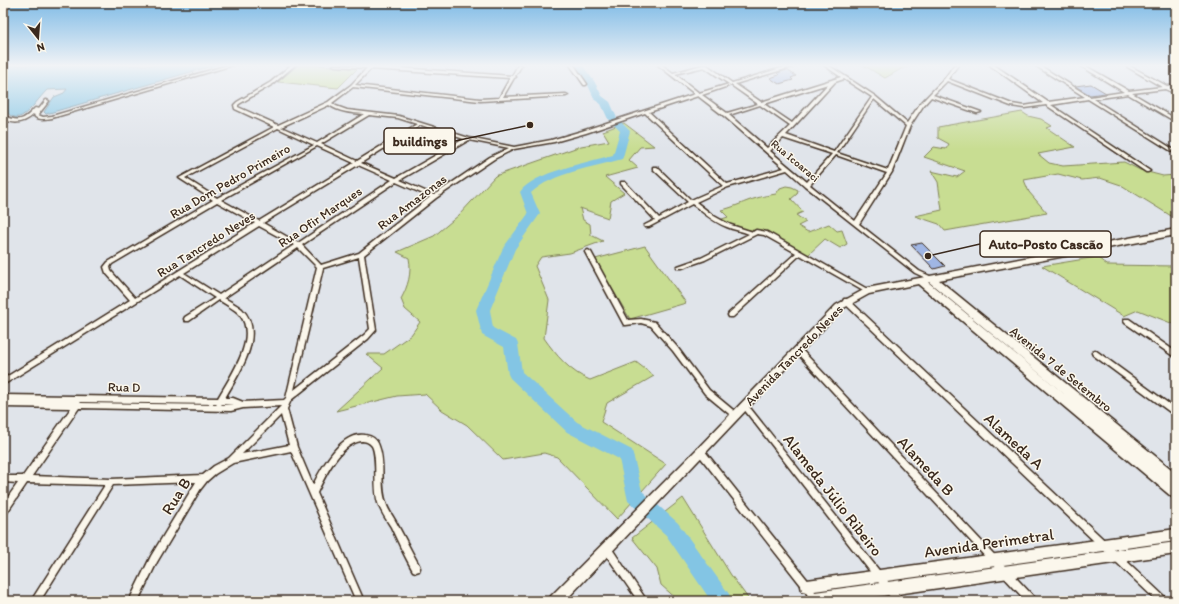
<svg xmlns="http://www.w3.org/2000/svg" width="1179" height="604" font-family="Itim,sans-serif">
	<style>
		.green { fill: #c8dd92; stroke: #828458 }
		.water { fill: #83c5e4; stroke: #668795 }
		.lines { fill: none; stroke-linecap: round; stroke-linejoin: round }
		.river { fill: #83c5e4; fill-rule: evenodd }
		.building { fill: #a0b6e4; stroke: #3b2a1e }
		.street-casing { stroke: #3b2a1e; stroke-width: 3 }
		.secondary-casing { stroke: #3b2a1e; stroke-width: 3 }
		.street { fill: #fbf7ec; fill-rule: evenodd }
		.secondary { fill: #fbf7ec; fill-rule: evenodd }
		.labels { text-anchor: middle; dominant-baseline: central; stroke-width: 3; stroke-linejoin: round; paint-order: stroke }
		.far-street-label { font-size: 11px; fill: #3b2a1e; stroke: #fbf7ec }
		.street-label { font-size: 13px; fill: #3b2a1e; stroke: #fbf7ec }
		.near-street-label { font-size: 16px; fill: #3b2a1e; stroke: #fbf7ec }
		.leader { fill: none; stroke: #3b2a1e; stroke-width: 1.5 }
		.callout-dot { fill: #3b2a1e; stroke: #fbf7ec; stroke-width: 1.5 }
		.callout { fill: #fbf7ec; stroke: #3b2a1e; stroke-width: 1.5 }
		.callout-label { font-size: 14px; text-anchor: middle; font-weight: bold; fill: #3b2a1e }
	</style>
	<rect width="100%" height="100%" fill="#e0e4ea"/>
	<filter id="ink" filterUnits="userSpaceOnUse"><feTurbulence type="fractalNoise" baseFrequency=".025" numOctaves="2"/><feDisplacementMap in="SourceGraphic" scale="8" xChannelSelector="R" yChannelSelector="G"/><feConvolveMatrix kernelMatrix="1 2 1 2 8 2 1 2 1" color-interpolation-filters="sRGB"/></filter>
	<g filter="url(#ink)">
		<path class="green" d="M298,65H319L358,68L338,88L278,82Z
			M863,65H915L903,68L885,78Z
			M1022,112L1028,116L1041,119L1052,126L1047,128L1075,147L1038,154L1049,163L1063,166L1124,162L1140,170L1163,176L1176,175V219L1121,185L1100,178L1082,180L1058,174L1024,180L1029,192L1047,213L945,231L939,224L915,216L942,210L938,182L931,171L957,177L965,171L924,157L934,147L946,149L949,144L938,138V127Z
			M624,123L654,146L640,147L629,160L638,168L605,177L624,193L611,201L608,218L580,208L583,220L590,224L591,235L603,241L570,253L541,257L535,266L549,300L544,338C556,355 570,372 590,380L636,362L654,376L607,403L601,422L666,464L617,519L557,457L544,453L503,460L467,425L442,410L425,394L397,396L336,411L383,368L366,354H384L411,335L420,322L405,309L401,299C408,286 412,273 409,258L397,252L434,236L459,215L495,176L581,146L609,141L603,131Z
			M786,186L792,187L798,190L797,194L791,199L803,212L796,215L806,222L798,226L808,232L829,224L837,231L842,230L847,244L840,248L825,239L808,255L763,231L740,229L719,220L728,217L721,210C733,208 745,201 757,198C763,196 770,195 776,194L780,188Z
			M645,246L686,303L630,319L595,259Z
			M1097,257L1107,265L1176,266V325L1138,310L1124,316L1042,266Z
			M683,498L731,575L750,601H679L661,585L657,569L632,538Z"/>
		<path class="water" d="M3,65H215L46,114L44,112L54,97L64,93L67,89L47,90C39,98 32,109 23,115C15,121 6,114 3,106C1,98 3,74 3,65Z"/>
		<g class="lines">
			<path class="river" d="M574,65H582L594,81L602,96L610,102L617,118L630,131L623,157L622,159C594,167 552,173 531,193L540,214L515,249L490,310L493,328L516,340L518,344L522,372L577,422L632,450L642,491L678,523L729,594L731,601H711L666,535L628,501L619,459L567,432L510,378L508,374L504,347L482,335L476,310L503,248L528,214L520,192C534,172 589,162 613,155L620,131L608,119L601,104L595,100L586,81Z"/>
		</g>
		<path class="building" d="M787,70L796,76L791,78L793,80L779,84L770,78L779,75L777,73Z
			M1091,84L1106,93L1090,95L1075,86Z
			M922,243L945,266L934,269L911,245Z"/>
		<g class="lines">
			<defs>
				<path id="street" d="M228,65H233L52,118C46,119 40,120 35,117L34,114C25,123 15,125 3,119V116C20,122 23,121 35,108L39,109L46,100H47L49,101L38,115L43,117L52,116Z
					M291,65H295L273,84L239,104L238,105V107L278,125L328,102L351,85L367,68L335,66L333,65L369,66L370,65H374L373,66L512,76L518,65H522L515,76L516,77L514,78L503,97L566,94L568,95L566,96L480,101L353,87L332,103L336,106L347,110L399,116L469,138L514,147L551,140L582,131L695,94L658,65H662L673,73L702,65H707L732,83L791,65H796L795,66L735,84L761,102L841,77L824,65H828L875,96L907,123L920,104L945,78L954,65H958L948,79L1012,104L1024,106L1043,103L991,66L990,65H994L1048,102L1085,97L1036,66L1035,65H1039L1090,97L1124,92L1081,66L1080,65H1084L1129,91L1162,87L1124,65H1128L1167,86L1176,85V87L1170,88L1176,91V94L1165,89L1132,93L1176,119V122L1128,94L1093,99L1176,151V154L1088,99L1051,105L1150,171L1148,172H1146L1046,105L1024,108L1011,106L947,81L933,95L981,112L977,113L931,97L923,106L910,126L892,172L859,224L919,271L932,277L933,278L932,279H928L915,273L805,186L787,170L728,187L696,202L714,216L723,221L731,225L753,232L756,230L767,232L869,290L870,291L867,293L865,292L800,255L733,317H729L728,315L729,313L796,253L764,235L757,234L705,260L682,268H678L677,267L678,266L701,258L749,234C742,231 734,230 727,227C713,222 703,212 692,204L649,227H645L644,226L645,225L655,220L621,184V182H625L659,218L688,202L653,169V167H657L691,200L723,186L645,113L586,133L554,142L514,149L494,159L436,198L364,255L376,330L368,339L291,400L287,409L297,447L313,485C322,467 341,431 365,435C372,436 377,439 379,446C386,464 379,485 386,503C388,510 393,516 396,522C404,536 411,551 419,565L420,568L419,571L416,572L413,571C405,557 398,542 391,527C386,519 381,512 378,503C373,487 378,457 372,446C369,442 365,441 361,441C340,444 325,476 317,493L364,601H356L291,451L233,463L215,474L207,481L200,490L157,562L138,601H129L151,556L196,482L113,485L40,601H31L105,485L27,483L6,514L3,515V504L18,483L3,482V476H23L71,408L3,407V401L76,402L3,401V395L218,398C230,377 258,338 240,315C235,309 226,305 219,300L189,321H185L184,319L185,317L215,298L180,275L3,385V379L130,300L106,273L104,267L108,262L213,200L179,178L274,127L235,109L234,105L237,102L271,82ZM704,67L729,84L699,93L675,74ZM371,69L510,78L499,98L480,99L355,85ZM844,79L872,97L834,152L786,135L835,82ZM828,84L792,123L764,104ZM731,85L758,104L727,113L702,95ZM698,96L724,116L784,168L727,184L649,112ZM874,99L906,126L888,170L837,153ZM329,105C339,112 351,113 364,114L317,143L281,127ZM760,105L790,126L767,148L729,115ZM369,115L398,118L417,124L357,161L321,144ZM421,125L464,139L396,178L361,163ZM278,128L314,145L217,198L185,178ZM783,138L832,154L807,182L770,151ZM469,140L509,148L490,157L434,195L400,180ZM317,146L354,163L259,221L221,200ZM836,155L887,173L855,221L810,185ZM358,165L392,180L298,243L263,223ZM396,182L430,197L359,253L321,265L302,245ZM217,202L255,223L135,298L111,271L110,267L112,264ZM259,226L294,245L219,295L184,273ZM298,248L317,267L286,398L284,400L243,402L233,398H225C238,375 267,334 242,309C237,305 230,301 224,298ZM359,257L370,329L364,335L294,390L323,268ZM80,402L216,404L217,405L81,403ZM222,404H234L221,405ZM281,406L229,458L214,466L203,475L111,479L32,476L79,408L231,411L243,408ZM281,415L289,445L242,454Z
					M570,65H574L587,84L586,85H584Z
					M1168,65H1172L1176,66V69Z
					M588,250L591,252L628,320L641,319L655,322L677,347L709,390L738,414L740,416L738,418L736,419L734,418L705,394L673,351L651,326L641,323L626,325H624L585,252Z
					M844,299H848L1166,598L1167,601H1157L844,303L843,301Z
					M1125,319H1129L1176,352V358L1125,323L1124,321Z
					M796,348H800L1035,598L1036,601H1026L796,352L795,350Z
					M1095,350L1176,409V416L1174,415L1093,355L1092,353L1093,351Z
					M745,403L747,404L901,598L902,601H893L743,408L742,406L743,404Z
					M701,449L704,450L810,583L820,601H811L804,589L698,454L697,452L698,450Z
					M607,545L610,546L647,601H638L604,552L603,549L604,546Z"/>
				<path id="secondary" d="M1176,229V235L939,280L1176,473V485H1175L1176,486V498L1172,497L918,284L869,294L842,309L565,601H549L551,596L697,449L836,305L867,288ZM928,282H929L1073,401Z
					M1176,529V541L807,592L802,591L801,586L802,581L807,580Z
					M1176,542V554L848,601H809L808,599L810,594L815,592Z"/>
			</defs>
			<use href="#street" class="street-casing"/>
			<use href="#secondary" class="secondary-casing"/>
			<use href="#street" class="street"/>
			<use href="#secondary" class="secondary"/>
		</g>
	</g>
	<linearGradient id="sky" x2="0" y2="1"><stop stop-color="#7fbbe6"/><stop offset="0.44" stop-color="#f1f3f6"/><stop offset="1" stop-color="#f1f3f6" stop-opacity="0"/></linearGradient>
	<rect width="1179" height="149" fill="url(#sky)"/>
	<g class="labels">
		<g class="far-street-label">
			<text transform="translate(795 161) rotate(40)">Rua Icoaraci</text>
		</g>
		<g class="street-label">
			<text transform="translate(230 181) rotate(-30)">Rua Dom Pedro Primeiro</text>
			<text transform="translate(412 202) rotate(-37)">Rua Amazonas</text>
			<text transform="translate(320 217) rotate(-34)">Rua Ofir Marques</text>
			<text transform="translate(206 244) rotate(-32)">Rua Tancredo Neves</text>
			<text transform="translate(794 355) rotate(-46)">Avenida Tancredo Neves</text>
			<text transform="translate(1061 369) rotate(39)">Avenida 7 de Setembro</text>
			<text transform="translate(124 387) rotate(1)">Rua D</text>
		</g>
		<g class="near-street-label">
			<text transform="translate(1014 441) rotate(43)">Alameda A</text>
			<text transform="translate(926 466) rotate(47)">Alameda B</text>
			<text transform="translate(833 495) rotate(52)">Alameda Júlio Ribeiro</text>
			<text transform="translate(176 496) rotate(-58)">Rua B</text>
			<text transform="translate(989 543) rotate(-8)">Avenida Perimetral</text>
		</g>
	</g>
	<path class="leader" d="M530 125L455 141M928 256L980 244"/>
	<g class="callout-dot">
		<circle cx="530" cy="125" r="4"/>
		<circle cx="928" cy="256" r="4"/>
	</g>
	<g class="callout">
		<rect x="384" y="128" width="71" height="26" rx="4"/>
		<rect x="980" y="231" width="131" height="26" rx="4"/>
	</g>
	<g class="callout-label">
		<text x="420" y="146">buildings</text>
		<text x="1046" y="249">Auto-Posto Cascão</text>
	</g>
	<rect width="1179" height="604" fill="none" stroke="#fbf7ec" stroke-width="16"/>
	<rect x="8" y="8" width="1163" height="588" fill="none" stroke="#3b2a1e" stroke-width="1.5" filter="url(#ink)"/>
	<g transform="translate(38 38) rotate(163)" stroke="#fbf7ec" stroke-width="3" paint-order="stroke">
	<path d="M0-3L7 15L0 10L-7 15Z" fill="#3b2a1e"/>
	<text y="-6" font-size="11" font-weight="bold" text-anchor="middle" fill="#3b2a1e">N</text>
	</g>
</svg>
